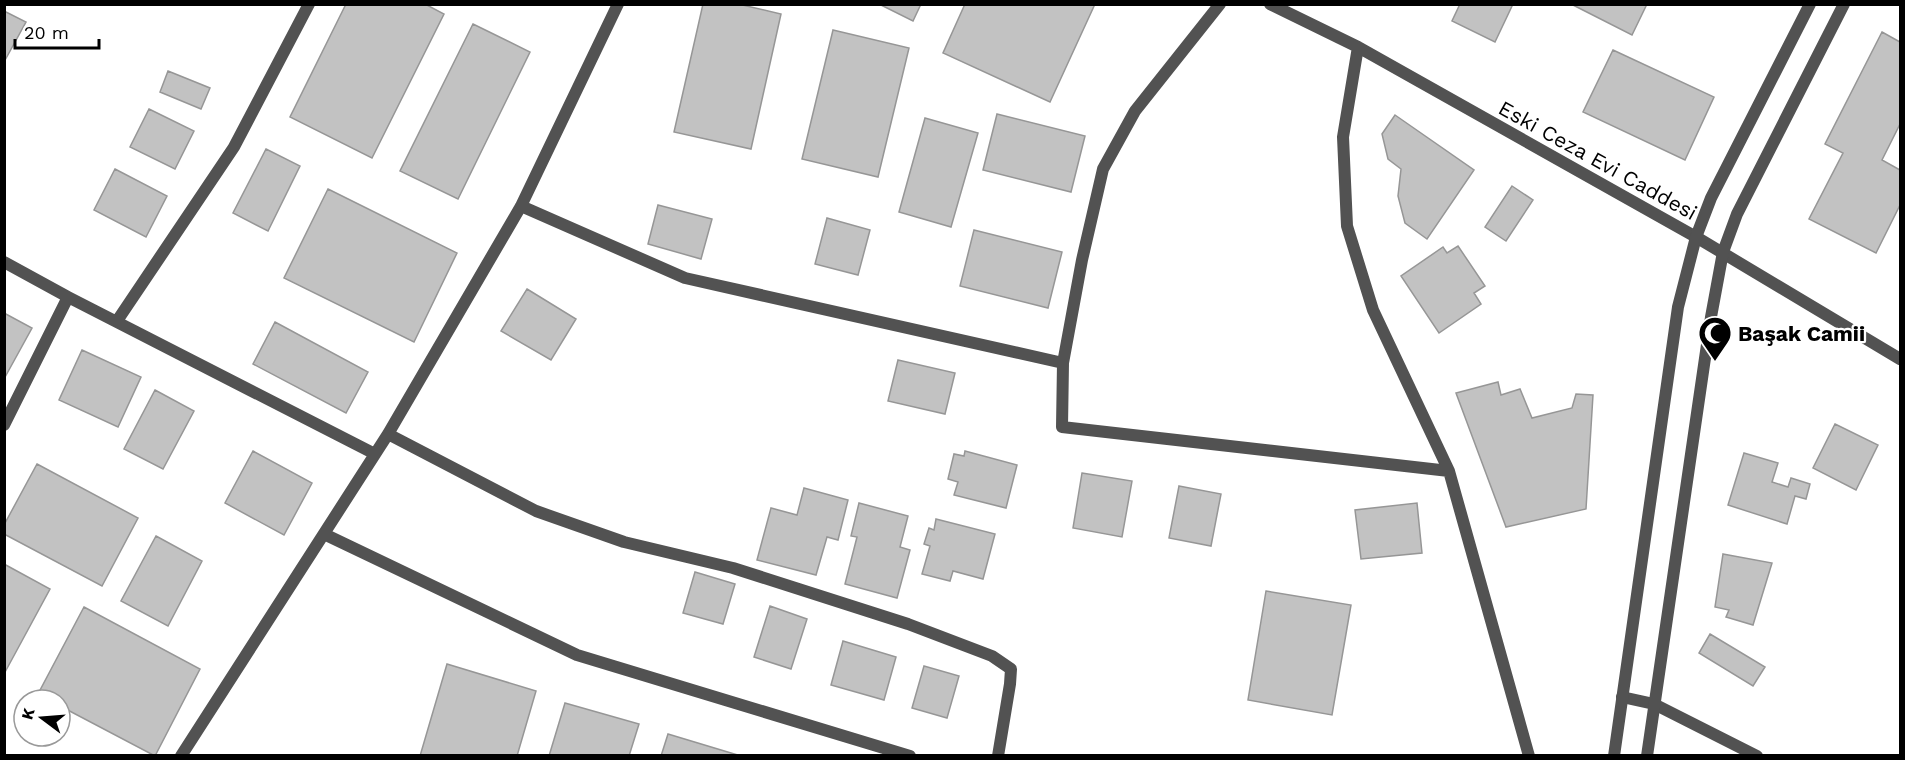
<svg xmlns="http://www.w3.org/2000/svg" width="1905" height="760" font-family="'Work Sans',sans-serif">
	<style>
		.building { fill: #c2c2c2; stroke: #969696; stroke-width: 1.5 }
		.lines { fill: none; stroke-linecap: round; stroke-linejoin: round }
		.minor { stroke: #525252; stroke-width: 12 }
		.tertiary { stroke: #525252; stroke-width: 12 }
		.labels { text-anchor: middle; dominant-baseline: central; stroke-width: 4.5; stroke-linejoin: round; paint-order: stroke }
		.street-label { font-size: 21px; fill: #000; stroke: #fff }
		.poi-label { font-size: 21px; font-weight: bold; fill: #000; stroke: #fff; text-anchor: start }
	</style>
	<rect width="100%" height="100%" fill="#fff"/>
	<path class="building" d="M346,4H425L444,14L372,158L290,117Z
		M703,4H738L781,14L751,149L674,132Z
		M879,4H921L913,21Z
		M965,4H1095L1050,102L943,53Z
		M1460,4H1513L1495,42L1452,21Z
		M1571,4H1647L1632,35Z
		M4,11L26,22L4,62Z
		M473,24L530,52L458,199L400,171Z
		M833,30L909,48L878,177L802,159Z
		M1882,32L1900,42V124L1882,160L1900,170V205L1876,253L1809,219L1843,153L1825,144Z
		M1613,50L1714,97L1685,160L1583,112Z
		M168,71L210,88L201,109L160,92Z
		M149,109L194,131L175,169L130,147Z
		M997,114L1085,136L1071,192L983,170Z
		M1395,115L1474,170L1427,239L1405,223L1398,196L1401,169L1388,159L1382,134Z
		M925,118L978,133L951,227L899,212Z
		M266,149L300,166L268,231L233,213Z
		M115,169L167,196L146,237L94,210Z
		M1512,186L1533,200L1506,241L1485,227Z
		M328,189L457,253L414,342L284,278Z
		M658,205L712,219L701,259L648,244Z
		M827,218L870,230L858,275L815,264Z
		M974,230L1062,252L1048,308L960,286Z
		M1458,246L1485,286L1474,293L1481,304L1439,333L1401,276L1443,247L1447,253Z
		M527,289L576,319L551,360L501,331Z
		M4,313L32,328L4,379Z
		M275,322L368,372L346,413L253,364Z
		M82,350L141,377L118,427L59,400Z
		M898,360L955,373L945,414L888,401Z
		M1498,382L1501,395L1520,389L1532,418L1572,408L1576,394L1593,395L1586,509L1506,527L1456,393Z
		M155,390L194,411L163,469L124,449Z
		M1835,424L1878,445L1856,490L1813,468Z
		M253,451L312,483L284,535L225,503Z
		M965,451L1017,465L1006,508L954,495L958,482L948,479L954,454L964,456Z
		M1744,453L1778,463L1772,482L1788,487L1791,478L1810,484L1806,499L1795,496L1787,524L1728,505Z
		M37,464L138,518L102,586L4,534V525Z
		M1082,473L1132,481L1122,537L1073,528Z
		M1179,486L1221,494L1211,546L1169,538Z
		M804,488L848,500L838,540L827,537L816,575L757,560L771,508L797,515Z
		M859,503L908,516L900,547L910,550L897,598L845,584L857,537L851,536Z
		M1417,503L1422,553L1361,559L1355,510Z
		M936,519L995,534L983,579L953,571L950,581L922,574L930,546L924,544L929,528L934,530Z
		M156,536L202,561L168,626L121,601Z
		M1723,554L1772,563L1753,625L1726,617L1729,610L1715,607Z
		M4,564L50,589L4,674Z
		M695,572L735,584L723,624L683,613Z
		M1266,591L1351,605L1332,715L1248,700Z
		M770,606L807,619L791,669L754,657Z
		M84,607L200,669L155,756L60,706V700H49L38,694Z
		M1710,634L1765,667L1753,686L1699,653Z
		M843,641L896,657L884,700L831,685Z
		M447,664L536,691L517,756H420Z
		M924,666L959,676L947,718L912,708Z
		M565,703L639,724L629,756H549Z
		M668,734L741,756H661Z"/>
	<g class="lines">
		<path class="minor" d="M1270,4L1358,47L1696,237L1900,359
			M1358,47L1343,137L1347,226L1373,310L1449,471L1529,756
			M521,206L685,278L1063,363L1062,427L1449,471
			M4,262L68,297L375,454
			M117,321L234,147L309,4
			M1063,363L1082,260L1103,169L1135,111L1220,4
			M4,425L68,297
			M388,434L536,511L624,542L733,568L908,624L992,656L1011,669L1010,684L998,756
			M324,534L577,655L910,756
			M1622,697L1654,704L1757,756
			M181,756L388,434L521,206L618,4"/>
		<path class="tertiary" d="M1614,756L1678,307L1696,237L1711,198L1810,4
			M1647,756L1711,317L1723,252L1737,214L1844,4"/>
	</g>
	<defs>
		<symbol id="mosque-pin" viewBox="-11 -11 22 30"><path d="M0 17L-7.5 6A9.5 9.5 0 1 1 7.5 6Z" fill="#000" stroke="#fff"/><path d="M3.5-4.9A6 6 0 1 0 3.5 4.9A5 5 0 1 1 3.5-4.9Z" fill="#fff"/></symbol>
	</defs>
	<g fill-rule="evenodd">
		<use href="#mosque-pin" x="1696" y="314" width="38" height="52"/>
	</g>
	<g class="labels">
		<g class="street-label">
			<text transform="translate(1598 160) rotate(29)">Eski Ceza Evi Caddesi</text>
		</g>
		<g class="poi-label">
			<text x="1738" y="333">Başak Camii</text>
		</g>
	</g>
	<rect width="1905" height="760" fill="none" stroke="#000000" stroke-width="12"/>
	<g transform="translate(42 718) rotate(286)"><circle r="28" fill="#ffffff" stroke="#999999" stroke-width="1.5"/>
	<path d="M0-4.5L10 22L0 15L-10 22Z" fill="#000000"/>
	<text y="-9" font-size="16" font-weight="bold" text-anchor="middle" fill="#000000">K</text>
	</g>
	<path d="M15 39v9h84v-9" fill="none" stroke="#000000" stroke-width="3"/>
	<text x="24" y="39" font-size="18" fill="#000000" stroke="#ffffff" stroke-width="4.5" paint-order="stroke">20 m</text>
</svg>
